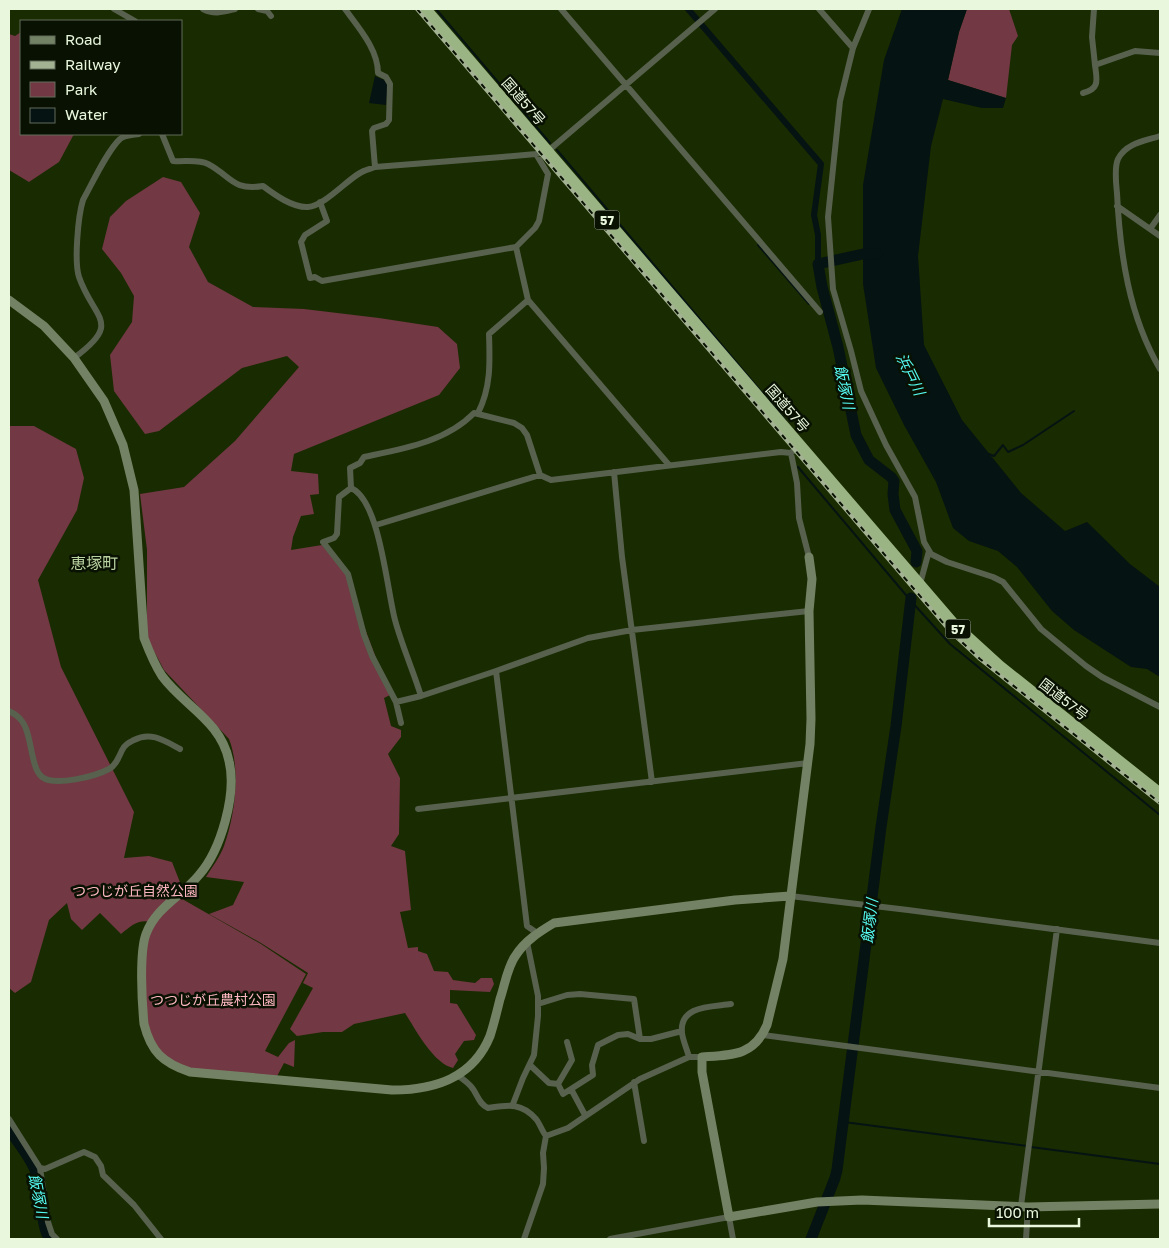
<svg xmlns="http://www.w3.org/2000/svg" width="1169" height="1248" font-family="'Golos Text','Noto Sans JP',sans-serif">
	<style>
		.green { fill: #723843 }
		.water { fill: #051312 }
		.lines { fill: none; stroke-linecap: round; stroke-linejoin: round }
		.stream { stroke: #051312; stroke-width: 2 }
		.canal { stroke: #051312; stroke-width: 6 }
		.river { stroke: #051312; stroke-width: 11 }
		.street { stroke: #57614d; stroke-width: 6 }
		.secondary { stroke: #738264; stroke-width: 9 }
		.highway { stroke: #9bb484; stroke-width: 12 }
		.rail-casing { stroke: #a3b292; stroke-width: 4 }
		.rail { stroke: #091102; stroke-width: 2; stroke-dasharray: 5.5; stroke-linecap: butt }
		.labels { text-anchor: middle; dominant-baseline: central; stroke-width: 5; stroke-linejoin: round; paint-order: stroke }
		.shield { fill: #091102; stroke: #a6b29b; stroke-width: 1 }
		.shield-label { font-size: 12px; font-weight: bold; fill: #e9f7dd }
		.street-label { font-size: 14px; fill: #e9f7dd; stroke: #091102 }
		.park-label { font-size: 14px; fill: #fdb7c1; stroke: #091102 }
		.water-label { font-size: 15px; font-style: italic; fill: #55fbf2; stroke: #091102 }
		.quarter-label { font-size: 16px; fill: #b8d1a0; stroke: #091102 }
	</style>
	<rect width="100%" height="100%" fill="#192b00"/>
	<path class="green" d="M967,9H1009L1018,36L1012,45L1006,98L948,80L959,32Z
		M21,32V134H74L59,162L29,182L9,170V34L15,36Z
		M163,177L181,182L200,213L189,247L208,282L253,307L304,309L379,318L438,327L457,344L460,368L439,395L294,454L291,471L318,474L319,494L310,495L314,514L301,516L293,537L291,550L322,545L347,575L350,589L390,695L384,698L391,726L401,730V737L388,754L400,778L399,834L391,846L405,851L411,910L400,912L408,948L418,947V951L427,954L434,971L448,972L453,980L475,983L481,978H492L494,984L490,992L450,990V1003L457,1004L476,1035L474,1040L464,1041L455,1054L458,1060L453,1068C433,1063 416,1030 405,1013L354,1024L342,1032H323L297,1036L290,1029L313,988L303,983L308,973L261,943L209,914L233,905L244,882L206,877C212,867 220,857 224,846C235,816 241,769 229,739L164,670L147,638V550L140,494L184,487L235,441L299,367L287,356L242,368L159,431L145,434L114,391L110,355L132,322L134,296L121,273L102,249L110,217L126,201Z
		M9,426H34L76,449L84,478L77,510L38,580L61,667L134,812L124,858L149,856L172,862L183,890L177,896L261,944L306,974L265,1051L278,1057L289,1043L295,1040L294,1067L284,1063L275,1080L190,1072L169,1063L147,1036L142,949L151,922C138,919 131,926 121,934L100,913L82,930L71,919L67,903L49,920L31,982L15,993L9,988Z"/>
	<path class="water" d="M902,9H967L959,32L948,80L1006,98L1003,108H982L943,99L931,146L918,256L924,345L962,420L1021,493L1065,531L1087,522L1130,564L1160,587V677L1147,669L1131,667L1074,630L1052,611L1017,567L998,551L969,541L953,528L936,482L904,425L876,368L863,284V185L884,60Z
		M375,76L384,80L388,84L386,105L369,103Z"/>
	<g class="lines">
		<path class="stream" d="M436,9L550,143
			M557,150L786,421
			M758,245L809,304
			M989,454L994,456L1003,445L1008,452L1023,445L1074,411
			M798,467L911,601L950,644L1160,815
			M844,1122L1027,1146
			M1031,1147L1160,1164"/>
		<path class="canal" d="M688,9L821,164L814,215L818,235V264"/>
		<path class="river" d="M877,254H863L818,264L822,287L838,347L856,435L869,460L891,477L894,481L893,494L895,510L917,551L916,562
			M9,1130C18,1142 29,1156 35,1170C42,1187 40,1228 50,1239
			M811,1239L835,1178L837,1170L881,827L896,726L911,598"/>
		<path class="street" d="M114,9L135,21
			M203,9C214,15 223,12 235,9
			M258,9L267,11L271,16
			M345,9C358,27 378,49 378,73L386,77L390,84L389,120L386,124L374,128L372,131L375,167
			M561,9L820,312
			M819,9L853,48
			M869,9L853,48L840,101L828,217L833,289L851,351L861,391L886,445L915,497L924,542L931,554L947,562L993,577L1003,582L1041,629L1086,666L1102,677L1160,707
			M1094,9L1092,37L1095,65L1135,51L1160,53
			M1083,93C1100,89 1097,80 1095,65
			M162,134L173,161C184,162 198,159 208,164C231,176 232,191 263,186C275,195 293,208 308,207C324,206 347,180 360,173C364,170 370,169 375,167L502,157L536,154L548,151L715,9
			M1160,136C1145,141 1126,143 1118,159C1114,168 1116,183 1117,193C1120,255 1129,316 1160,369
			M320,202L327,221L305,235L301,242L310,278L315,277L322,281L516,247L535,228L539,221L548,174L536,154
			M1117,206L1160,236
			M1150,229L1160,215
			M516,247L528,300L669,465
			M74,358C123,322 94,320 79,277C74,262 78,216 83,200C92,184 107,151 120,139C125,135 133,135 139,134
			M478,413C491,388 490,362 489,334L528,300
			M791,453L797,483L799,518L809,557
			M614,472L622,557L652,782
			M351,488L350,468L360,463L364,457C402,449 446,442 474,413L514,423L522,428L527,435L540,475
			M351,488L339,497L337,534L334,538L323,542L348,574L364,635L372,656L396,702
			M351,488C380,500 387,591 395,620C402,646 413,670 421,696
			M376,525L540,475L551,480L781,452L791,453L800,445
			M920,584L929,551
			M496,671L527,926L537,933
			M9,711C13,713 18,716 21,720C32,731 30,768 42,777C55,787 96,776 109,769C118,764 119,754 124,747C127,743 130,742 134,740C151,731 165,741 180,749
			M401,723L396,702L421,696L496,671L588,638L632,630L809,611
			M418,809L808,763
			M790,896L908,910L1160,943
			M538,1004L567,995L580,994L634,999L640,1039H651L682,1031
			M763,1035L1160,1088
			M689,1057C687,1049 683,1041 682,1033C679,1005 712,1007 731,1004
			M530,1065L549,1083L558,1084L572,1060L567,1042
			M457,1075C463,1079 469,1083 473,1089C478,1096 479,1104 488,1108C508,1105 521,1102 536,1119C540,1124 542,1131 546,1136L543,1153L544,1168L543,1184L524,1239
			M634,1082L644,1141
			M558,1084L563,1094L571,1089L585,1115
			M571,1089L593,1075L592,1065L598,1045L618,1035L628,1034L640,1039
			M513,1104L523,1078L534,1055L538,1016V996L527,942
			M9,1119L40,1168L48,1222L52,1234L57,1239
			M546,1136L568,1128L640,1079L689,1057H702
			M40,1168L45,1169L84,1152L95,1157L101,1166L103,1175L134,1205L161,1239
			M1021,1206L1057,929
			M610,1239L729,1217L733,1239
			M1026,1239L1028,1207"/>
		<path class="secondary" d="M9,300L44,326L74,358L104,401L123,445L134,490L144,638C149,651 154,664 162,676C184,706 221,721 229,761C237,794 221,850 199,875C182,896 156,907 146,934C139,953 142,1003 144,1024C151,1052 163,1063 190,1072L392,1090C435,1090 473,1078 490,1036C494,1024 497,1011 500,999C505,985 507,967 516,955C525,941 539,932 554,923L735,900L790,896
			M809,557L812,579L809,611L811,719L810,744L783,959L767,1025C754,1056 732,1055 702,1057V1072L729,1217L817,1202L862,1200L1028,1207L1160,1204"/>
		<path class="highway" d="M425,9L954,625L999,666L1160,794"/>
		<defs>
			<path id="rail" d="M417,9L950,631L980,659L1160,803"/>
		</defs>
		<use href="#rail" class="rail-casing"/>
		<use href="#rail" class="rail"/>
	</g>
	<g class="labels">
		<g class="shield">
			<rect x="594.5" y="210.5" width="25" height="19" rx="4"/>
			<rect x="945.5" y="619.5" width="25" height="19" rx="4"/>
		</g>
		<g class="shield-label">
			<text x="607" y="220">57</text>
			<text x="958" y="629">57</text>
		</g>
		<g class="street-label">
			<text transform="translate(524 101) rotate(49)">国道57号</text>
			<text transform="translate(788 408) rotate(49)">国道57号</text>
			<text transform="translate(1064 699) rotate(38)">国道57号</text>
		</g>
		<g class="park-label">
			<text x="135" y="890">つつじが丘自然公園</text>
			<text x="213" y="999">つつじが丘農村公園</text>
		</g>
		<g class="water-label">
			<text transform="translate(911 374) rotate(64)">浜戸川</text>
			<text transform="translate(845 387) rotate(78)">飯塚川</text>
			<text transform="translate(869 921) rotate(-83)">飯塚川</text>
			<text transform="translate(39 1196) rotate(79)">飯塚川</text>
		</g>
		<g class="quarter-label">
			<text x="94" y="563">恵塚町</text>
		</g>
	</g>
	<rect width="1169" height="1248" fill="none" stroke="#e9f7dd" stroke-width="20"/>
	<rect x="20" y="20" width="162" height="115" fill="#091102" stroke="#636d5a"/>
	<rect x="30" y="36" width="25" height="8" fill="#738264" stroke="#636d5a"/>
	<text x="65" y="45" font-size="15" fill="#e9f7dd">Road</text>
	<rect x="30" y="61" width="25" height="8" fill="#a3b292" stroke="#636d5a"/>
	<text x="65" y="70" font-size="15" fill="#e9f7dd">Railway</text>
	<rect x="30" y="82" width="25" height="15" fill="#723843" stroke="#636d5a"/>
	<text x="65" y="95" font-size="15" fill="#e9f7dd">Park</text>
	<rect x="30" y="108" width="25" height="15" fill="#051312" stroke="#636d5a"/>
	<text x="65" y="120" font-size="15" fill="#e9f7dd">Water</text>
	<path d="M989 1218v8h90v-8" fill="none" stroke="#e9f7dd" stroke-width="2.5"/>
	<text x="996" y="1218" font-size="15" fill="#e9f7dd" stroke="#091102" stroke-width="4" paint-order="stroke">100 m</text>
</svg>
